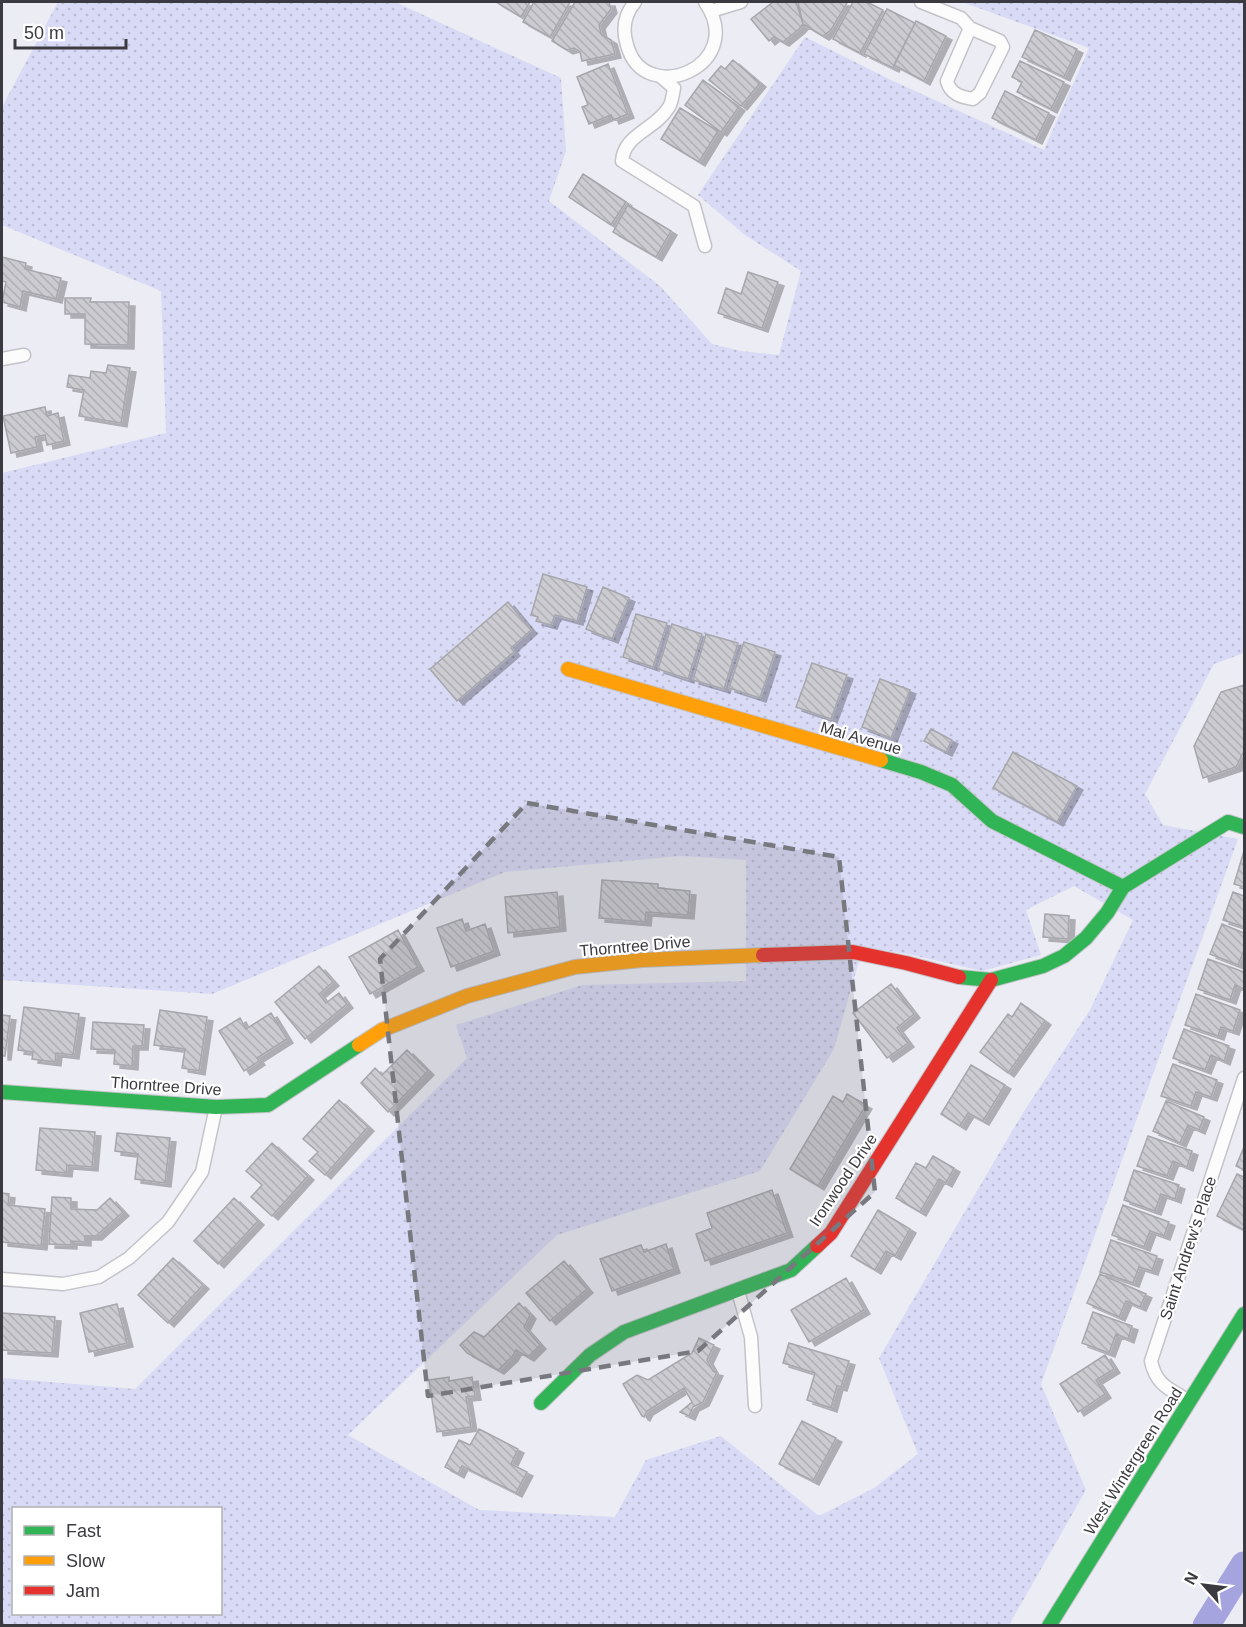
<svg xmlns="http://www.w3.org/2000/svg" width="1246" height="1627" font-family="Arial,sans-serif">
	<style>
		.grass { fill: url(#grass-dots); fill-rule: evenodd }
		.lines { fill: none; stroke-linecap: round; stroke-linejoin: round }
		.river { stroke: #a5a4df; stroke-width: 27 }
		.building { fill: url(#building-back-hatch); stroke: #a6a7ac; stroke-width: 1.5; filter: url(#shadow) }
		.street-casing { stroke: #c3c3c9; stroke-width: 15 }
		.fast-casing { stroke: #c3c3c9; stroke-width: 16 }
		.slow-casing { stroke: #c3c3c9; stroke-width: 16 }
		.jam-casing { stroke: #c3c3c9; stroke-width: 16 }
		.street { stroke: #fcfcfd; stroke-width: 12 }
		.fast { stroke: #30b455; stroke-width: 14 }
		.slow { stroke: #ff9f0a; stroke-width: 14 }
		.jam { stroke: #e5322d; stroke-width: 14 }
		.marked { fill: #78787f; fill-opacity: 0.2; stroke: #78787f; stroke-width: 4.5; stroke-dasharray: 12 8; stroke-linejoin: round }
		.labels { text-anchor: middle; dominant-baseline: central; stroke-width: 4.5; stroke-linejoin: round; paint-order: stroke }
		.street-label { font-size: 16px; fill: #3a3a40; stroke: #fff }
	</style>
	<defs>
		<pattern id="grass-dots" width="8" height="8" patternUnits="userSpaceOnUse" patternTransform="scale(1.5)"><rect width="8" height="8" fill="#d9daf5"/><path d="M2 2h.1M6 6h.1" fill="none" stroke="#bbbcd3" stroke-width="1.8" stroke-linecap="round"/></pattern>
		<pattern id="building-back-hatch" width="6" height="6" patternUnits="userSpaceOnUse" patternTransform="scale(1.5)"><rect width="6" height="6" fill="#cbcbd1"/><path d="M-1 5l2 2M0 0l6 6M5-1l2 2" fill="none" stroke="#afafb4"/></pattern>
		<filter id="shadow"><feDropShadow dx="6" dy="4" stdDeviation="0" flood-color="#0004"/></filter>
	</defs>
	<rect width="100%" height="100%" fill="#ececf4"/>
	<path class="grass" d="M58,2H395L561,78L566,151L549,201L660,286L712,344L741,351L779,355L801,271L745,235L698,195L805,37L891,80L1044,150L1089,48L962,2H1244V653L1214,664L1145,794L1163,825L1238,839L1041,1384L1086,1490L1009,1625H2V1378L135,1389L467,1058L456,1025L582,985L746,981V860L682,856L505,872L212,994L2,980V473L166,433L161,291L2,225V107ZM1074,886L1133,920L1090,1010L1021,1116L879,1358L918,1454L874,1488L819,1516L721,1436L646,1460L615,1517L479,1510L348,1435L557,1235L760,1171L834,1049L863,947L908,954L982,971L1041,955L1026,910ZM14,1508H220V1614H14Z"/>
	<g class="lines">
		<path class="river" d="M1206,1626L1244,1565"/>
	</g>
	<path class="building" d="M496,2H530L521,17Z
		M534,2H570L550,37L523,22Z
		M575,2H609L611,9L599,25L601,34L611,40L615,54L582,61L580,52L574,48L567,50L552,41Z
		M773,2H796L803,24L799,29L783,42L774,37L769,41L751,19Z
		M798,2H844L847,3L831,30L823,36L803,24Z
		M853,2H867L883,10L860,53L833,39Z
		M887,9L915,23L893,68L864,54Z
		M916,21L946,36L924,81L894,65Z
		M1035,30L1077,49L1064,77L1022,57Z
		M733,60L760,83L741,106L709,80L721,66L725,69Z
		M1020,61L1064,82L1051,109L1017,92L1022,82L1012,77Z
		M608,64L628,114L613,120L611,115L589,124L582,107L588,105L577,77Z
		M703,80L739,107L721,132L685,105Z
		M1005,91L1049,113L1036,140L992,118Z
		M680,108L718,131L699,162L661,139Z
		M583,174L626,202L611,225L569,197Z
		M628,205L671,231L656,257L613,232Z
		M2,257L26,263L25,269L61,278L56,299L23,291L20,307L2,302L6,282L2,281Z
		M748,272L778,282L762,328L718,313L726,288L741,294Z
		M65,298H91L90,302H129L128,345L85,344V314H65Z
		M108,365L130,368L121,423L79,416L84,390L67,387L69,375L90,378L91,371L106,373Z
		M45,407L47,416L58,413L64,441L47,445L45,435L35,437L37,447L11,453L3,416Z
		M543,574L587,587L577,621L555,615L551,625L536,621L538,617L531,615Z
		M603,587L629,598L612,639L586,629Z
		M508,602L531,630L511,648L514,652L457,701L430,669Z
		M636,614L667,623L653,667L623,657Z
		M672,624L702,634L688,679L658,669Z
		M706,634L738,643L724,689L693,680Z
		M744,642L775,652L760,698L729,688Z
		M812,663L847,675L831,719L796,707Z
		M880,679L910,690L891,738L862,727Z
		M1244,685V751L1236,767L1203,778L1194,746L1221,692Z
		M931,729L952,740L946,752L924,741Z
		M1013,752L1077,786L1057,822L993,788Z
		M1244,851V887L1234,884Z
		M602,880L658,884V888L690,891L688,915L646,912L645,922L599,918Z
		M557,892L560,927L508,933L505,897Z
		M1233,892L1244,896V927L1223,920Z
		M1045,914L1069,916L1068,939L1043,937Z
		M462,919L466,931L485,924L494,951L451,967L437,928Z
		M1222,924L1244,933V950L1238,965L1210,954Z
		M398,930L418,967L370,994L349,957Z
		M1208,959L1244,972V989L1235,985L1230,1000L1198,989Z
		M319,966L333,982L319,994L326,1003L339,993L347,1004L305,1039L275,1002Z
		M891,984L914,1014L897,1028L908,1043L887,1058L853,1013Z
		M1196,994L1240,1010L1233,1031L1221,1027L1218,1036L1185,1025Z
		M1021,1003L1045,1021L1008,1073L980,1052L1008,1014L1012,1017Z
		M24,1007L79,1014L73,1055L56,1053L55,1062L32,1059L33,1052L18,1050Z
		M160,1010L207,1017L199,1071L182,1068L185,1049L154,1045Z
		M271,1013L287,1039L257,1058L259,1061L244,1071L219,1031L240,1018L246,1029Z
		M2,1015L10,1016L5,1056H2Z
		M93,1022L144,1025L142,1046H133L132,1066L114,1064L115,1050L91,1049Z
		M1184,1029L1229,1046L1224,1061L1211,1055L1205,1070L1173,1058Z
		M407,1050L428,1071L388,1112L361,1083L375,1068L382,1075Z
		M1173,1064L1217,1080L1211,1097L1196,1092L1191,1106L1161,1096Z
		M971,1065L1005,1085L983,1121L968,1113L960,1126L941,1114Z
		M847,1094L866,1105L818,1186L790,1169L833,1096L843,1102Z
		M339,1100L368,1127L325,1175L309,1161L318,1152L303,1139Z
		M1166,1101L1204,1117L1199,1130L1188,1125L1180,1143L1153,1131Z
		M40,1128L95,1132L92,1167L67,1165L66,1173L36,1170Z
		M117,1133L170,1138L165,1183L135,1179L138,1154L115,1151Z
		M1148,1136L1192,1151L1187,1167L1173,1161L1167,1176L1137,1166Z
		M272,1143L308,1176L272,1216L251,1197L262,1185L246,1171Z
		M1244,1147V1170L1236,1166Z
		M933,1156L954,1168L946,1183L939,1179L920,1212L896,1198L916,1163L926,1168Z
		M1134,1170L1179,1185L1175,1199L1161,1194L1155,1211L1124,1200Z
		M1237,1174L1244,1177V1230L1217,1216Z
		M772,1190L787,1233L705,1261L696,1234L712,1228L707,1213Z
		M2,1193L9,1194L8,1205L45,1209L41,1246L2,1242Z
		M52,1197L71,1198V1209L97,1210L110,1198L123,1212L96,1236H85V1242L71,1241V1245L49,1244Z
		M234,1198L258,1221L218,1264L194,1241Z
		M1123,1205L1169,1222L1164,1236L1150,1231L1144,1247L1112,1235Z
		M878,1210L910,1229L895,1256L886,1251L875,1270L851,1256Z
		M1111,1240L1157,1256L1152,1271L1139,1267L1133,1283L1100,1272Z
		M666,1244L674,1269L612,1291L600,1259L641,1245L644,1252Z
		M173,1258L203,1285L168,1323L138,1295Z
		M564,1261L587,1289L550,1321L526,1293Z
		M1100,1274L1146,1294L1140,1307L1126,1301L1119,1317L1087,1303Z
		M846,1278L864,1310L809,1342L791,1310Z
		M519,1303L530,1315L524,1327L540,1345L528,1357L516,1350L512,1357L498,1370L467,1353L460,1345L474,1332L484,1337Z
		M117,1304L127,1343L89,1352L80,1313Z
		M1093,1312L1132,1326L1128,1339L1116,1334L1109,1353L1082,1343Z
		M2,1313L55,1317L52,1353L2,1350Z
		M699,1338L714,1345L707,1360L713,1371L717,1372L703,1402L693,1407L689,1416L680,1412L692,1402L684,1388L647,1411L644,1417L642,1416L623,1384L637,1375L648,1380L692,1353Z
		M789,1343L849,1361L841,1387L837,1386L831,1408L807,1400L815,1373L783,1363Z
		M1105,1355L1114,1369L1096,1380L1105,1394L1078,1412L1060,1384Z
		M449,1377V1381L472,1377L475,1396L466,1397L471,1427L437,1432L429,1380Z
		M802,1421L836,1438L813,1481L779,1464Z
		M479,1429L518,1449L511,1464L527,1472L516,1493L462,1466L458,1474L445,1467L459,1440L470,1445Z"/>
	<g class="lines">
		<defs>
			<path id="street" d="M635,2C625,14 622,29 627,45C644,109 749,66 705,2
				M921,2L961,18L970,28
				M711,11L741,2
				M970,28L1000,41L1003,47L980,93L973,99C961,97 950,94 947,81Z
				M660,76L674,88C673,94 672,102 669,107C655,130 624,134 622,161L694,206L705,246
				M2,359L24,355
				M2,1279L63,1284L99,1277L129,1258L168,1222L202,1172L216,1107
				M738,1291L751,1337L755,1406
				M1189,1401C1169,1389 1156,1385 1151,1361L1244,1078"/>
			<path id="fast" d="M881,760L921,772L952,785L992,821L1123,887
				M959,977L991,980L1043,966L1064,956L1086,938L1107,913L1123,887L1228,822L1244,827
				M2,1092L216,1107L268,1105L359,1045
				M541,1403L590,1355L624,1332L791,1270L817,1246
				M1049,1626L1244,1314"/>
			<path id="slow" d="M568,669L881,760
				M359,1045L382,1030L467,996L575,967L642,960L763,955"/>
			<path id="jam" d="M763,955L853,952L906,963L959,977
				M817,1246L831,1233L991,980"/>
		</defs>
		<use href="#street" class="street-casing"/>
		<use href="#fast" class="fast-casing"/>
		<use href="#slow" class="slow-casing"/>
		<use href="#jam" class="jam-casing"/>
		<use href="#street" class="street"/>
		<use href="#fast" class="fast"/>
		<use href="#slow" class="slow"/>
		<use href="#jam" class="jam"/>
	</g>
	<path class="marked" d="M527,803L839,857L875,1192L698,1351L428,1396L380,959Z"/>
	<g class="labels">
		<g class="street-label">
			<text transform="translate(861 738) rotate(16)">Mai Avenue</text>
			<text transform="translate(635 946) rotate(-5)">Thorntree Drive</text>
			<text transform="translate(166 1086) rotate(4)">Thorntree Drive</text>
			<text transform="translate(843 1180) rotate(-56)">Ironwood Drive</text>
			<text transform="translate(1188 1248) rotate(-72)">Saint Andrew's Place</text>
			<text transform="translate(1133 1461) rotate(-58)">West Wintergreen Road</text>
		</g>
	</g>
	<rect width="1246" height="1627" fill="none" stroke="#3a3a40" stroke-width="6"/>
	<rect x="12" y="1507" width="210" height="108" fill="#ffffff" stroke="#b0b0b3" stroke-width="1.5"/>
	<rect x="24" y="1526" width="30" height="9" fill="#30b455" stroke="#b0b0b3" stroke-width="1.5"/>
	<text x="66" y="1537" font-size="18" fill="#3a3a40">Fast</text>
	<rect x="24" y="1556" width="30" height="9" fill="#ff9f0a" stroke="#b0b0b3" stroke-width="1.5"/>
	<text x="66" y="1567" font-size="18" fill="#3a3a40">Slow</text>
	<rect x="24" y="1586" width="30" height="9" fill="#e5322d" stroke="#b0b0b3" stroke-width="1.5"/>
	<text x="66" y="1597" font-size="18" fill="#3a3a40">Jam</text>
	<g transform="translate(1204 1585) rotate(298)" stroke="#ffffff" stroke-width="4.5" paint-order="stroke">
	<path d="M0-4.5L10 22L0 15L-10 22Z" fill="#3a3a40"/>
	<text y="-9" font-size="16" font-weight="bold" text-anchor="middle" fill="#3a3a40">N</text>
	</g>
	<path d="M15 39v9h111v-9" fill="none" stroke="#3a3a40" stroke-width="3"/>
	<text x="24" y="39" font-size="18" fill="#3a3a40" stroke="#ffffff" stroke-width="4.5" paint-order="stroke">50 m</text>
</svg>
